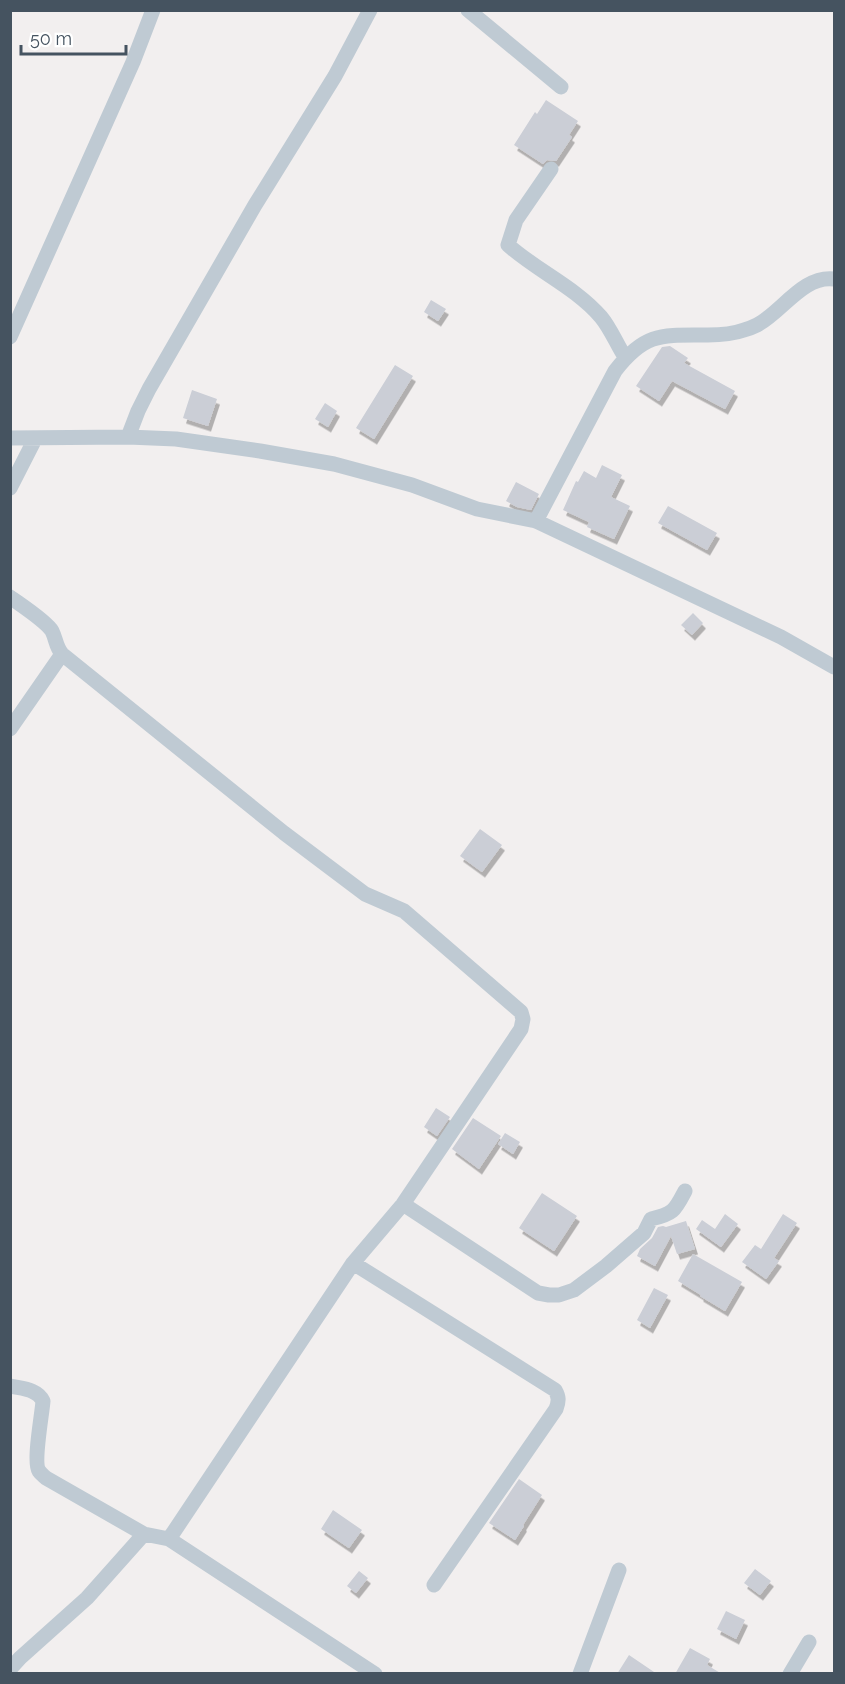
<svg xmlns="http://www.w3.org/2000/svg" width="845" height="1684" font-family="Raleway,sans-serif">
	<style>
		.building { fill: #cbced6; filter: url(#shadow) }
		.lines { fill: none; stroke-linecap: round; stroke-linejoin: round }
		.minor { stroke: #bfcad3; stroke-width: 15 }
	</style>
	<defs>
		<filter id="shadow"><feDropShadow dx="3" dy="5.5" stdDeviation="0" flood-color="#0004"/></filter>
	</defs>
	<rect width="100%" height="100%" fill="#f2efef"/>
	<path class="building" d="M546,100L578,121L569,135L572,137L556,161L547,160L543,164L514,145L535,112L537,114Z
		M431,300L446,309L438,321L424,312Z
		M670,346L688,358L684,363L735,391L725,409L672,381L659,401L636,386L662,347Z
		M395,365L413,376L374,439L356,428Z
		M192,390L217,399L208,426L183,418Z
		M325,403L337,411L328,427L315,419Z
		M602,465L622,475L611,497L630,506L614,539L587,527L589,522L563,510L576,481L578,482L584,471L596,478Z
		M516,482L539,494L531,510L517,507L506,501Z
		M668,506L717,533L707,550L658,523Z
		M693,613L703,623L692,635L681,625Z
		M480,829L502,845L482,872L460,856Z
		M436,1108L450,1117L437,1136L424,1127Z
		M473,1118L501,1136L479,1169L452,1149Z
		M505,1133L520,1142L513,1154L498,1144Z
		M542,1193L577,1216L554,1251L519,1228Z
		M725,1214L738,1224L721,1247L696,1229L702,1220L715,1229Z
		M783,1214L797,1223L774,1258L779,1261L766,1279L742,1262L755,1245L761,1249Z
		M686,1221L695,1249L677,1254L671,1236L655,1266L637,1256L640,1249L652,1238L658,1227L663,1226L666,1227Z
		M693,1254L742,1282L725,1311L700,1296L701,1295L678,1281Z
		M654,1288L668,1295L650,1328L637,1320Z
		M519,1479L542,1495L523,1525L524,1526L515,1540L489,1523Z
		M333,1510L362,1530L349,1548L321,1529Z
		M755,1569L771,1581L760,1595L744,1583Z
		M359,1571L368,1578L356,1593L347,1586Z
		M726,1611L745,1620L736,1639L717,1629Z
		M690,1648L710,1659L707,1665L722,1674H675Z
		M629,1655L657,1674H617Z"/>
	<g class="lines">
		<path class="minor" d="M468,10L561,87
			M551,169L516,220L508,245C537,271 575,287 601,317C611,329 617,345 625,357
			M10,337L133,62L153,10
			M128,437L138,411L149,389L255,205L335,76L370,10
			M10,438L128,437L176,439L260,451L334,464L412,485L477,509L536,521L781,637L834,667
			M10,488L35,439
			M536,521L615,371C645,332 662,335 708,335C720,335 733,334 744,330C748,329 753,327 757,325C782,312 803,275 834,279
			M10,597C21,605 46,621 52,631C56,639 56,647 62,654L284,833L365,894L404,911L521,1012L523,1019L521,1029L403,1204L353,1263L169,1539L375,1674
			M10,729L62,654
			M403,1204L538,1293L549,1295H559L574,1290L606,1266L644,1233L651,1219C674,1214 675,1210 685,1191
			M353,1263L555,1390C559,1397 559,1401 556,1409L434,1585
			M10,1386C23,1389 37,1389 43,1401C42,1415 33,1462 39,1471C41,1474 44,1476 46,1478L144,1534L169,1539
			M10,1669L20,1658L87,1598L144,1534
			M580,1674L619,1570
			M790,1674L809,1642"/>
	</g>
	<rect width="845" height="1684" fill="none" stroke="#455360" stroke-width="24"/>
	<path d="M21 45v9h105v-9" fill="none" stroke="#455360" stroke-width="3"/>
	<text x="30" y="45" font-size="18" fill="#455360" stroke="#ffffff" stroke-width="4.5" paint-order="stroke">50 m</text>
</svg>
